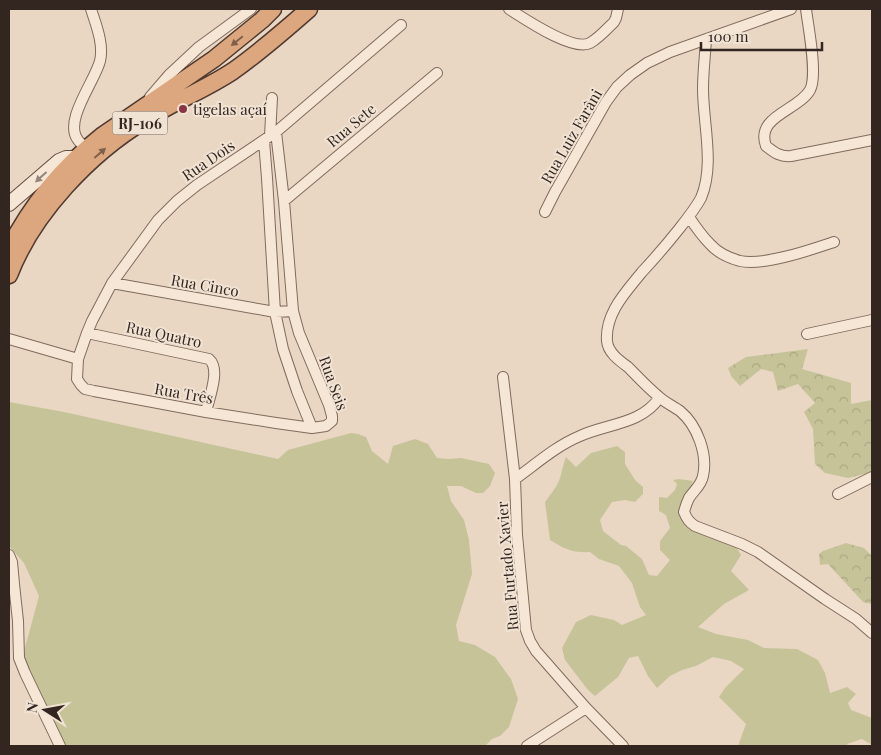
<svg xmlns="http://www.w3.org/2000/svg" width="881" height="755" font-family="'Playfair Display',serif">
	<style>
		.green { fill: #c6c399 }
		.forest { fill: url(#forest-crowns) }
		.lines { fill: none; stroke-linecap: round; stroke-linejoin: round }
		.minor-casing { stroke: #826a5c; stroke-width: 12 }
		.secondary-casing { stroke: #644b40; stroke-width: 16 }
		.trunk-casing { stroke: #503930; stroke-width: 19 }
		.minor { stroke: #f5e6d6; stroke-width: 10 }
		.secondary { stroke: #f5e6d6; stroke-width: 14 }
		.trunk { stroke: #dca77e; stroke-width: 16 }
		.oneway { fill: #7f604a }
		.oneway2 { fill: #94867a }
		.poi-dot { fill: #8b3343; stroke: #f1e3d3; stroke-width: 2 }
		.labels { text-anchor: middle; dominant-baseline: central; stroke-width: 4; stroke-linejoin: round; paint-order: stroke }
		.shield { fill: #f1e3d3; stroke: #6c5e55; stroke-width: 1 }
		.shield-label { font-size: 14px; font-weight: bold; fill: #33251f }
		.poi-label { font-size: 15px; fill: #33251f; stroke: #f1e3d3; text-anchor: start }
		.street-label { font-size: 15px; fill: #33251f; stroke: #f1e3d3 }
	</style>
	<defs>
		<pattern id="forest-crowns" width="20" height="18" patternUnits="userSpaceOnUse" patternTransform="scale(1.25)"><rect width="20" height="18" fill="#c6c399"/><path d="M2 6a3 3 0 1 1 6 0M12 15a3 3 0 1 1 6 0" fill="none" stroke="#aba783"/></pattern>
	</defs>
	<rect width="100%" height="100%" fill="#e9d7c4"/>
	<path class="green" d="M9,402L64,412L278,459L288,450L351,433L358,434L366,437L372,451L388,464L393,446L415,439L428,444L437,458L449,459L461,458L489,464L495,473L490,486L483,493H476L461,486H447L451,501L464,520L469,540L472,574L456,625L459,641L475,645L495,657L511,679L518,699L509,727L500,736L492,739L485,746H64L26,668L23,655L39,596L24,563L9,546Z
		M617,446L625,452V464L635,480L643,487V494L635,502L625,500L612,502L600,520L603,531L621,545L626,546L642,559L649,575L657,576L670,560L660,550V541L670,528L666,515L659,511V497L667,498L675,490L677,484L673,480L679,479L693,481L686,497L690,521L725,536L737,548L741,555L731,571L749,590L724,604L698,627L716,634L748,640L764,648L797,649L818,660L825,673L830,693L847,687L856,694L848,703L851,710L872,718V745L862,739L847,744L848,746H738L746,724L719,697L725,688L744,669L731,661L713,657L696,666L682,670L670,676L657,688L648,676L638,656L629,658L618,677L595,696L588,690L565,660L562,648L576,622L591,615L614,620L622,625L646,615L640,607L632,583L619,566L599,559L590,552C573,553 564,549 550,540L545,502C550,495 556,488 559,481C562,473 563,464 566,457L576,467L591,453Z"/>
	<path class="forest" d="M808,349L802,369L851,383V404L872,400V472L848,478L825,473L815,464L813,429L804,412L815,403L798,384L778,391L773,372L761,369L740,386L731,376L728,368L746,357Z
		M846,543L864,548L872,556V604L863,602L828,564L820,565L819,554L823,551Z"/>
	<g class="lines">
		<defs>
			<path id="minor" d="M509,9C525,19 573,52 590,43C599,38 607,29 614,22L616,18L618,9
				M806,9C808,26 818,75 810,90C798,111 755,116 766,146C775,153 780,157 791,156L872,140
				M706,40C705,56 703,73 703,89C703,123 715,165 701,198C695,209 687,219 679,229C667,244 655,258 642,272C626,292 605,313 607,341C608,353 620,361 628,367C638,377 647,387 658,396C664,402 673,406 680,411C697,425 708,454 703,476C701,486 694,490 689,498C687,502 685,508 684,512C687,519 689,522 695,526L742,544L758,552L825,599L856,619L872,633
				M150,97L169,75L199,47L251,9
				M276,132L284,201L293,311L299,333L329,405L332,416V421L326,426L312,428L276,423L206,412L94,391L85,389L81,385L77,379L78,359L87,333L92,321L112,283L158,220L177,201L197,185L276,132L401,25
				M270,136L272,98
				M264,141L267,178L275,312L283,349L297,391L312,428
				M86,148C84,146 80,143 78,140C63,121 95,81 100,61C104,44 96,25 91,9
				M284,201L437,73
				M545,212L555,192L606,102L617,87L630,75L647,63L670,52L791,9
				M689,217C695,226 702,236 710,244C717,252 729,258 740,261C764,266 810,250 834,242
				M112,283L275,312L293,311
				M87,333L209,359C221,369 209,398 206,412
				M807,334L872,320
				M9,339L78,359
				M503,377L515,479L517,535L526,630L530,641L536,651L586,708L623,746
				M515,479C536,464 556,446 580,436C606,424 642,424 659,398
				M838,494L872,477
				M9,555L12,562L14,584L18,621L19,658L25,673L60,746
				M527,746L586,708"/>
			<path id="secondary" d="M9,204L59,161L66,158H77"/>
			<path id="trunk" d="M9,249C31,205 64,166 103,135L214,59L262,20L273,9
				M9,275C33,213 90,153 147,119C175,101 206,89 233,71C260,52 284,31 309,9"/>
		</defs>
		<use href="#minor" class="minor-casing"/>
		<use href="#secondary" class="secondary-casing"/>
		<use href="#trunk" class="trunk-casing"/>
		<use href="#minor" class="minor"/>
		<use href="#secondary" class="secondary"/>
		<use href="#trunk" class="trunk"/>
	</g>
	<defs><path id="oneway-solid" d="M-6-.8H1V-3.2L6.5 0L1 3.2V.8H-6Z" transform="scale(1.25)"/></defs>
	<g class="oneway">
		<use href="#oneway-solid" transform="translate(237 41) rotate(141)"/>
		<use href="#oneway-solid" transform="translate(100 153) rotate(-41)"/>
	</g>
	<use class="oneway2" href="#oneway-solid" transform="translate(41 177) rotate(138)"/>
	<circle class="poi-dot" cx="183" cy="109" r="5"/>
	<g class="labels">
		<rect class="shield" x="112.5" y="111.5" width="55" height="23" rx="4"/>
		<g class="shield-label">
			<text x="140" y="123">RJ-106</text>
		</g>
		<g class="poi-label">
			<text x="193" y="109">tigelas açaí</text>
		</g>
		<g class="street-label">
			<text transform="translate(351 125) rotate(-40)">Rua Sete</text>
			<text transform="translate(571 136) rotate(-60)">Rua Luiz Farâni</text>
			<text transform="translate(208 160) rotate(-34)">Rua Dois</text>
			<text transform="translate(205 285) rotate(10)">Rua Cinco</text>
			<text transform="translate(164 334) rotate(12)">Rua Quatro</text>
			<text transform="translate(334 383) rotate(70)">Rua Seis</text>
			<text transform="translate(184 393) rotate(10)">Rua Três</text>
			<text transform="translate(507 566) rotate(-95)">Rua Furtado Xavier</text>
		</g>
	</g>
	<rect width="881" height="755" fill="none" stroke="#33251f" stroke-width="20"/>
	<g transform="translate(45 710) rotate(281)" stroke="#f1e3d3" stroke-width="4" paint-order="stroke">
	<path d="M0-4L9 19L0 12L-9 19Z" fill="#33251f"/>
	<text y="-8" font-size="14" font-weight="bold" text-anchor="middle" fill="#33251f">N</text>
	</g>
	<path d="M701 42v8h121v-8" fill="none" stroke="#33251f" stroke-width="2.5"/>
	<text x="708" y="42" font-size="15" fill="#33251f" stroke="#f1e3d3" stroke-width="4" paint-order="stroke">100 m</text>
</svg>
